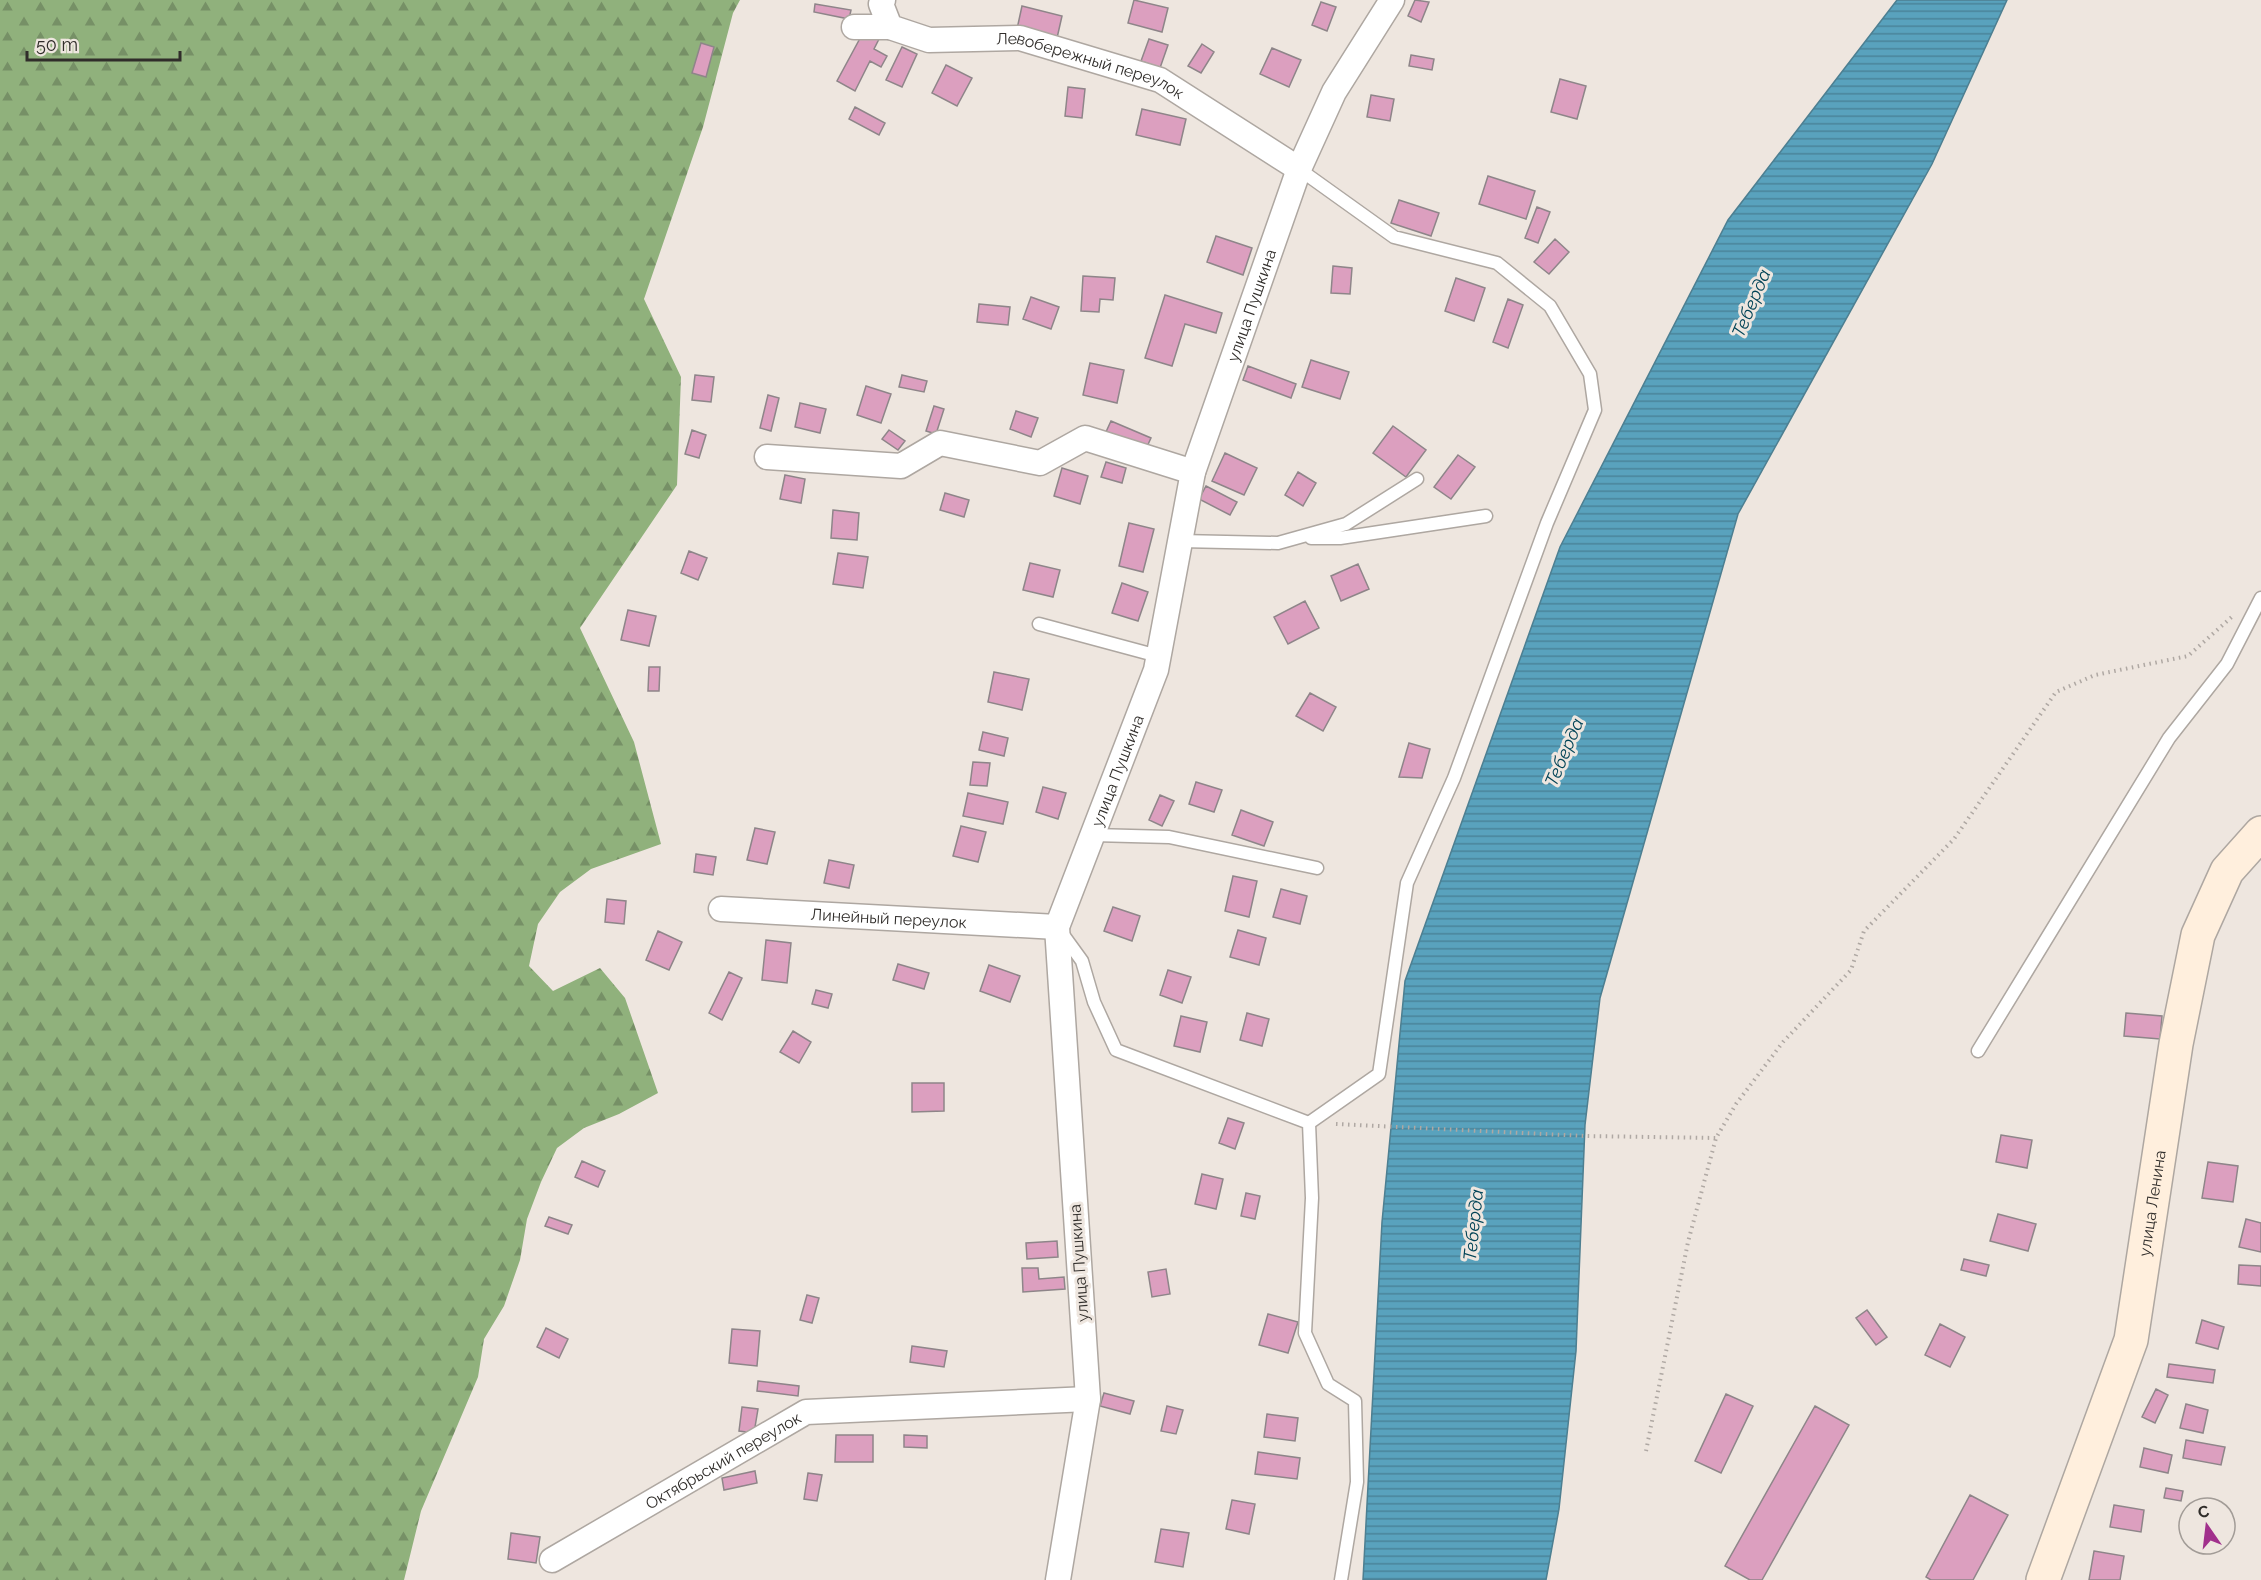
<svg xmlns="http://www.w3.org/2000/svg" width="2261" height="1580" font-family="Raleway,sans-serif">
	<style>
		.forest { fill: url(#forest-firs) }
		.water { fill: url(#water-rules); stroke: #4d7f91; stroke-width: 1.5 }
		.building { fill: #dc9fbf; stroke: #8e8589; stroke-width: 1.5 }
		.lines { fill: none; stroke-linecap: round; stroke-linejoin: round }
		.lane-casing { stroke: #aea7a1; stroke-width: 15 }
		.street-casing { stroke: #aea7a1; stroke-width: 27 }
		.secondary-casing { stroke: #aea7a1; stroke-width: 36 }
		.path { stroke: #afa8a3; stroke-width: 4; stroke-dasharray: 1.5 4.5; stroke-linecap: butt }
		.lane { stroke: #fff; stroke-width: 12 }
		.street { stroke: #fff; stroke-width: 24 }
		.secondary { stroke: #ffefdd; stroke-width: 33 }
		.labels { text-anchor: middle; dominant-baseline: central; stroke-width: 6; stroke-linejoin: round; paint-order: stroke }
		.street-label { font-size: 16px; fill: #302d2a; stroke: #eee6df }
		.water-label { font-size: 18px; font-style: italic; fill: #004356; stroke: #eee6df }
	</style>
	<defs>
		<pattern id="forest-firs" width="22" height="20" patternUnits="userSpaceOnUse" patternTransform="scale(1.5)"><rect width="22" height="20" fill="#90b17c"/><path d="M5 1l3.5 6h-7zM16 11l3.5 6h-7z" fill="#769066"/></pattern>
		<pattern id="water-rules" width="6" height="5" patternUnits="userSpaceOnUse" patternTransform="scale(1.5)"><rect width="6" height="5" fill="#59a2bd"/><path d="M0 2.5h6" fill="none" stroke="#4a849a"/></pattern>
	</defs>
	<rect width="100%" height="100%" fill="#eee6df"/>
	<path class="forest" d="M0,0H740L733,13L703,127L644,299L681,377L677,485L580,628L634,742L661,844L591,869L560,892L538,924L529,966L553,991L600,968L625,998L658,1093L619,1114L584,1128L557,1148L541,1182L527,1219L520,1260L504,1306L484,1339L478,1377L421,1511L404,1580H0Z"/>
	<path class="water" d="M1897,0H2007L1932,164L1738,514L1600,998L1585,1125L1576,1351L1559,1509L1546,1580H1363L1382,1222L1405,981L1560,547L1728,220Z"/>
	<path class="building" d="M1134,0L1168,8L1162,32L1128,23Z
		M1415,0L1429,2L1421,22L1408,16Z
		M1321,2L1336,7L1327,31L1312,25Z
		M815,4L851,10L849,19L814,12Z
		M1022,6L1062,16L1057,38L1017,29Z
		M864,31L879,39L874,49L887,56L881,67L870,61L855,91L837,81Z
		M1149,39L1168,45L1160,68L1141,61Z
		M701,43L714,47L706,77L692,73Z
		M1202,44L1214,52L1201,73L1188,66Z
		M902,47L917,54L902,87L886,80Z
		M1272,48L1301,60L1289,87L1260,74Z
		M1411,55L1434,59L1432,70L1409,66Z
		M946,65L972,78L957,106L932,93Z
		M1560,79L1586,86L1577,119L1551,112Z
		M1068,87L1085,89L1082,118L1065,116Z
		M1371,95L1394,99L1390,121L1367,117Z
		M855,107L885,123L879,135L849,119Z
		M1142,109L1186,119L1180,145L1136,135Z
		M1488,176L1535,191L1526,219L1479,204Z
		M1399,200L1439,213L1431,236L1391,223Z
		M1537,207L1550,212L1538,243L1525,238Z
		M1216,236L1252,248L1243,275L1207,262Z
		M1555,239L1569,252L1549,274L1534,262Z
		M1333,266L1352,268L1350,294L1331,293Z
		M1083,276L1115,278L1113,300L1100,299L1099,312L1081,311Z
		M1456,278L1485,288L1474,321L1445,311Z
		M1165,295L1222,313L1216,333L1185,324L1172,366L1145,358Z
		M1031,297L1059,307L1051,329L1023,319Z
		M1508,299L1523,305L1508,348L1493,342Z
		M979,304L1010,307L1008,325L977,322Z
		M1311,360L1349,372L1340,399L1302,387Z
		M1090,363L1124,370L1117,403L1083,395Z
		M1248,366L1296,384L1291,398L1243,380Z
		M695,375L714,377L711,402L692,400Z
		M902,375L927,381L924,392L899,387Z
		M866,386L891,394L881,423L857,415Z
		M768,395L779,398L771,431L760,428Z
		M800,403L826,409L820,433L795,427Z
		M934,406L944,409L936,434L926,431Z
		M1016,411L1038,418L1031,437L1010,429Z
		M1111,421L1151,438L1145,451L1105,434Z
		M1393,426L1426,450L1406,477L1373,453Z
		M692,430L706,435L699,458L685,454Z
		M889,430L905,441L898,450L882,439Z
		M1225,453L1257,468L1244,495L1212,481Z
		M1458,455L1475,467L1451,499L1434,487Z
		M1106,462L1126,468L1122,483L1101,477Z
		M1062,468L1088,476L1080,504L1054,496Z
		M1298,472L1316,483L1303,506L1285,495Z
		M785,475L805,479L801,503L780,499Z
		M1206,486L1237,502L1230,515L1199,499Z
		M945,493L969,500L964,517L940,510Z
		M833,510L859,513L857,540L831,538Z
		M1129,523L1154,529L1143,572L1119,566Z
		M689,551L707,558L698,580L681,573Z
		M838,553L868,557L863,588L833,584Z
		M1030,563L1060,570L1053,597L1023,590Z
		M1358,564L1369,589L1341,601L1331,576Z
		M1122,583L1148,592L1138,621L1112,613Z
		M1305,601L1319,628L1288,644L1274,617Z
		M628,610L656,616L649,646L621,640Z
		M649,667H660L659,691H648Z
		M994,672L1029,679L1022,710L988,702Z
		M1310,693L1336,707L1323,731L1296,716Z
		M983,732L1008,738L1004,756L979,750Z
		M1409,743L1430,749L1422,778L1399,777Z
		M973,762L990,763L987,786L970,785Z
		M1196,782L1222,790L1214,812L1189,804Z
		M1043,787L1066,793L1058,819L1036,812Z
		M968,793L1008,802L1003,824L963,816Z
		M1160,795L1174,801L1162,826L1149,820Z
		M1241,810L1273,822L1264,846L1232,835Z
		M961,826L986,832L978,862L953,856Z
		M755,828L775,832L767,864L747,860Z
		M696,854L716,857L713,875L694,872Z
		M829,860L854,865L849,888L824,883Z
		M1233,876L1257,881L1249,917L1225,911Z
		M1281,889L1307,896L1300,924L1273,917Z
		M607,899L626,901L624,924L605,922Z
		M1113,907L1140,916L1132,941L1104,931Z
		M1238,930L1266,938L1259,965L1230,957Z
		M658,931L682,942L669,970L646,960Z
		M766,940L791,943L787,983L762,980Z
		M898,964L929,973L924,989L893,980Z
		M989,965L1020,976L1010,1002L980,991Z
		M1168,970L1191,977L1182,1003L1160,995Z
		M729,972L742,978L722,1020L709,1013Z
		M816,990L832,994L828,1008L812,1004Z
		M1247,1013L1269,1019L1262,1046L1240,1040Z
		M2126,1013L2162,1016L2160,1039L2124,1036Z
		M1181,1016L1207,1022L1200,1052L1174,1046Z
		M793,1031L811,1042L799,1063L780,1052Z
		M912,1083H944V1111L912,1112Z
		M1228,1118L1244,1123L1235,1149L1219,1143Z
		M2001,1135L2032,1140L2027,1168L1996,1162Z
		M582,1161L605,1171L598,1187L575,1177Z
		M2208,1162L2238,1166L2233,1202L2202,1198Z
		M1202,1174L1223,1179L1216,1209L1195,1204Z
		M1246,1193L1260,1196L1255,1219L1241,1216Z
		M1998,1214L2036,1224L2028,1251L1990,1241Z
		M549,1217L572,1225L568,1234L545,1226Z
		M2246,1219L2261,1223V1252L2239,1247Z
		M1057,1241L1058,1257L1027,1259L1026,1243Z
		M1964,1259L1989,1265L1986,1276L1961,1270Z
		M2239,1265L2261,1266V1286L2238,1284Z
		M1022,1268H1038L1039,1279L1064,1277L1065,1289L1023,1292Z
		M1166,1269L1170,1294L1152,1297L1148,1272Z
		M807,1295L819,1298L812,1323L800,1320Z
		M1867,1310L1887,1337L1876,1345L1856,1318Z
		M1268,1314L1298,1322L1288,1353L1259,1345Z
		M2202,1320L2224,1327L2218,1349L2196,1343Z
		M1940,1324L1965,1337L1950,1367L1925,1355Z
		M546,1328L568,1339L559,1358L537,1347Z
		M732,1329L760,1331L757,1366L729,1363Z
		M912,1346L947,1351L944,1367L910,1362Z
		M2169,1364L2215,1370L2213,1383L2167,1377Z
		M758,1381L799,1386L798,1396L757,1391Z
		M2156,1389L2168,1395L2155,1423L2142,1417Z
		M1104,1393L1134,1401L1130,1414L1100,1406Z
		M1726,1394L1753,1406L1721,1473L1695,1461Z
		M2186,1404L2208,1410L2203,1433L2180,1428Z
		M1167,1406L1183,1410L1176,1434L1161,1431Z
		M1815,1406L1849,1425L1762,1580H1750L1725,1566Z
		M742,1407L758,1409L754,1433L739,1431Z
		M1267,1414L1298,1418L1295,1441L1264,1437Z
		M836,1435H873V1462H835Z
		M904,1435L927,1436V1448L904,1447Z
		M2186,1440L2225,1447L2221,1465L2183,1458Z
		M2144,1448L2172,1455L2168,1473L2140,1467Z
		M1258,1452L1300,1458L1297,1479L1255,1474Z
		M755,1471L757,1483L724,1490L722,1478Z
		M808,1473L822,1475L817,1501L804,1499Z
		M2166,1488L2183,1491L2181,1501L2164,1498Z
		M1970,1495L2008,1515L1973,1580H1931L1926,1577Z
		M1232,1500L1255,1504L1249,1534L1226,1529Z
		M2114,1505L2144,1510L2141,1532L2110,1527Z
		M1161,1529L1189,1533L1183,1567L1155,1562Z
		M511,1533L540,1537L536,1563L508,1559Z
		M2094,1551L2124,1556L2120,1580H2089Z"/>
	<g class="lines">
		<defs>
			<path id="lane" d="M1299,169L1394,237L1497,263L1550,306L1590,374L1595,410L1547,523L1454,778L1407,883L1379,1074L1309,1123L1312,1198L1305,1333L1328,1384L1355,1401L1357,1482L1341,1580
				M1311,538H1340L1486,516
				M1180,541L1278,543L1346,524L1417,479
				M1039,624L1158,656
				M1093,835L1169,837L1317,868
				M1061,932L1082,961L1094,1002L1116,1050L1309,1123
				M1978,1051L2169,738L2227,664L2261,598"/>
			<g id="street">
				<path id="s1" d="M883,0L881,4L890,27L929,40L1020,38L1160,80L1299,169"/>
				<path d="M854,27H890"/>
				<path d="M767,457L901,466L940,443L1040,463L1085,438L1193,472"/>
				<path id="s2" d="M721,909L1057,927"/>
				<path id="s3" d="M552,1560L806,1412L1088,1399"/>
				<path id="s4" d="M1058,1580L1088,1399L1057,927L1156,670L1193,472L1299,169L1334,92L1392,0"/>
			</g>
			<g id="secondary">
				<path id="s5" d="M2043,1580L2131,1340L2176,1044L2198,935L2227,871L2261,833"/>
			</g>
		</defs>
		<use href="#lane" class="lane-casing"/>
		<use href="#street" class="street-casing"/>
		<use href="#secondary" class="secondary-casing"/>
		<path class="path" d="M1336,1124L1585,1136L1716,1138
			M1646,1451L1688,1242L1716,1138L1736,1104L1783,1042L1851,970L1864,931L1954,839L2056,692L2095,675L2188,656L2234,615"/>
		<use href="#lane" class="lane"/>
		<use href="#street" class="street"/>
		<use href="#secondary" class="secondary"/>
	</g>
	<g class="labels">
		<g class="street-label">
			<text stroke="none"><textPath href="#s1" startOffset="236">Левобережный переулок</textPath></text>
			<text stroke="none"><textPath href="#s4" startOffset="1310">улица Пушкина</textPath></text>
			<text stroke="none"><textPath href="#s4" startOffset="824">улица Пушкина</textPath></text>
			<text stroke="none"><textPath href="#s2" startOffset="168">Линейный переулок</textPath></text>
			<text stroke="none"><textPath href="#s5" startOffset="394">улица Ленина</textPath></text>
			<text transform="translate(1079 1263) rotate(-94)">улица Пушкина</text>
			<text stroke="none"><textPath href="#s3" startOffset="198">Октябрьский переулок</textPath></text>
		</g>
		<g class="water-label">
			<text transform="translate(1751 303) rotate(-67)">Теберда</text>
			<text transform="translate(1564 752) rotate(-67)">Теберда</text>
			<text transform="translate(1473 1225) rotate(-84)">Теберда</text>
		</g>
	</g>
	<g transform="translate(2207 1526) rotate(346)"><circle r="28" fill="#eee6df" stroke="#a29c97" stroke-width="1.5"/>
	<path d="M0-4.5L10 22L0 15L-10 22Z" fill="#a1308c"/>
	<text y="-9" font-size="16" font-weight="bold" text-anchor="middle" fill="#302d2a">С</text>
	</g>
	<path d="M27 51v9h153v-9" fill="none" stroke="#302d2a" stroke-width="3"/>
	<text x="36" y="51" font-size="18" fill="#302d2a" stroke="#eee6df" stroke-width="4.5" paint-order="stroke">50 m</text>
</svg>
